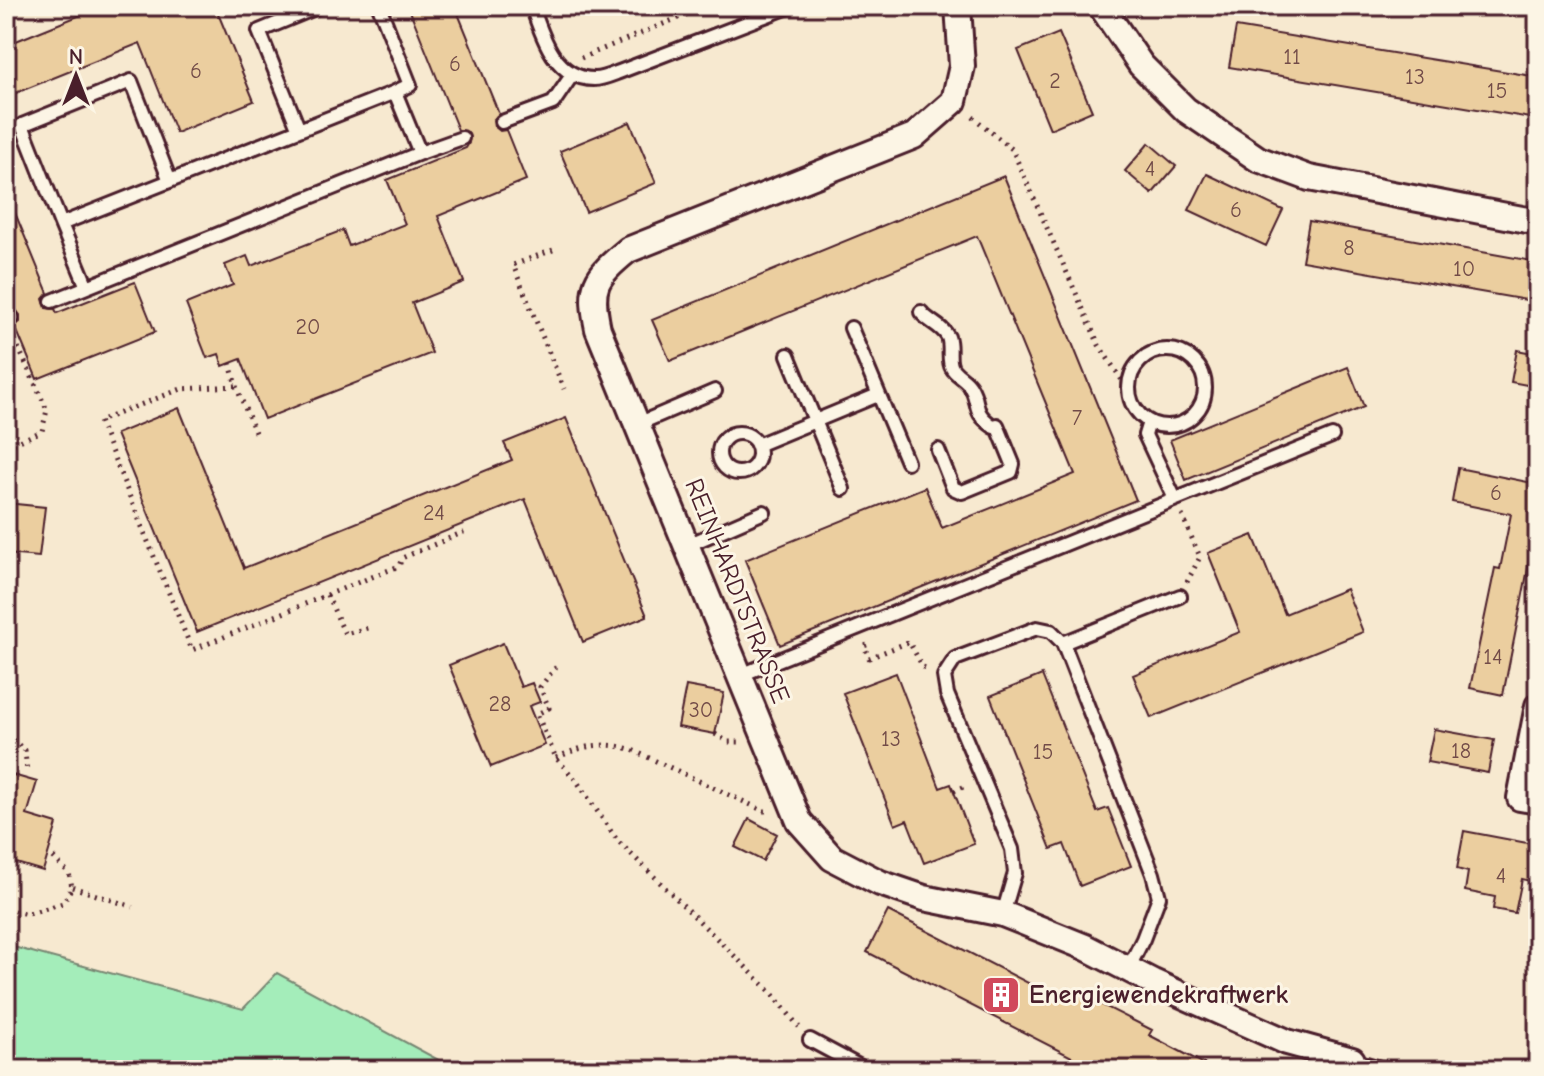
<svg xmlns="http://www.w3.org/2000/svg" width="1544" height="1076" font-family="'Comic Neue',sans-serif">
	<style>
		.green { fill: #a4edba; stroke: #778672; stroke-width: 2 }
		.building { fill: #ebce9f; stroke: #4a1f2b; stroke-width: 2 }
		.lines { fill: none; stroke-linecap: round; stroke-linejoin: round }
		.service-casing { stroke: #4a1f2b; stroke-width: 18 }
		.minor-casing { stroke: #4a1f2b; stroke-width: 30 }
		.path { stroke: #4a1f2b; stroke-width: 5; stroke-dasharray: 2 6; stroke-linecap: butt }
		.service { stroke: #fcf5e5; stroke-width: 12 }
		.minor { stroke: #fcf5e5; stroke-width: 24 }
		.labels { text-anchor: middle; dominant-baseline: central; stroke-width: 6; stroke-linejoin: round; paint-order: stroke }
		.number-label { font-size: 22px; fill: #724b48 }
		.street-label { font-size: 26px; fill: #4a1f2b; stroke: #fcf5e5 }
		.poi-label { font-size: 26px; font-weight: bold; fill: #4a1f2b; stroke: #fcf5e5; text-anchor: start }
	</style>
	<rect width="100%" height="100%" fill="#f7e9d0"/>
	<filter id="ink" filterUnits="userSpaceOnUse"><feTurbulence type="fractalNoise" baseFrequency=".0125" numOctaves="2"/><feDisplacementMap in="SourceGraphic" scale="16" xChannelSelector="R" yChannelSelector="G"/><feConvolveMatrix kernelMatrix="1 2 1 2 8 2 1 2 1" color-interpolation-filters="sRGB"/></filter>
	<g filter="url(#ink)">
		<path class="green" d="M6,945L243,1009L277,973L457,1070H6Z"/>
		<path class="building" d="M103,6H215L254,101L176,133L140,43L6,97V45Z
			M408,6H455L499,114L493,120L494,126L500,131L506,130L526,180L438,216L464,282L412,303L432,353L264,419L241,359L223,366L219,354L207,358L186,304L233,285L225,265L247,256L251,266L343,230L349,246L405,224L387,180L466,148L469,143L468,132L458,130Z
			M1236,27L1538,77L1536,119L1229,67Z
			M1059,33L1092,111L1050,129L1018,50Z
			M630,122L656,183L586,212L560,151Z
			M1149,143L1176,166L1152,194L1125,171Z
			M1207,174L1283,210L1266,246L1189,210Z
			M1004,176L1136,500L780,645L745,560L925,487L942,528L1075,474L977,236L670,361L652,320Z
			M6,191L48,293L43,299L46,308L55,309L57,313L135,282L155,332L37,379L15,326L20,322V315L16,310H8L6,304Z
			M1309,221L1538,262V302L1302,261Z
			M1517,350L1538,354V387L1511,382Z
			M1348,367L1364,407L1186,480L1170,440Z
			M179,408L244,568L512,460L504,443L566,418L647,616L583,642L525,499L197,632L116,434Z
			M1458,468L1538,484V519H1535L1527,574L1503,695L1470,688L1495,568L1500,569L1511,514L1452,502Z
			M6,503L45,507L39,557L6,554Z
			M1253,535L1285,614L1346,589L1363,632L1151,718L1133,675L1240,632L1208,553Z
			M503,643L521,687L532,683L540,702L529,706L545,745L491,767L449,665Z
			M896,673L940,788L951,784L974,844L924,863L907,820L895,825L843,693Z
			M1042,675L1097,812L1108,808L1131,866L1080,886L1064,844L1051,849L990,696Z
			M686,686L724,693L715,734L678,727Z
			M1434,729L1494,740L1488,773L1427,762Z
			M6,773L37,782L27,815L57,824L43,871L13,862L12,867L6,866Z
			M749,819L777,834L763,861L735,847Z
			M1464,831L1538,845L1534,882L1522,879L1515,913L1493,909L1495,897L1465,891L1468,872L1457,869Z
			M888,911L1063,1001L1069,988L1152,1030L1149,1035L1216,1070H1097L867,952Z"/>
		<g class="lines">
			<defs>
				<path id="service" d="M379,6L410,85L395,92
					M532,6C542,36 555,79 594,79C602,79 611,75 619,72L791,6
					M502,122L553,103L572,75
					M299,130L259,31L320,6
					M420,153L462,138
					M61,224L22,125L131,81L170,181
					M52,301L87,287L420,153L395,92L61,224L87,287
					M921,312C928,322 942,325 948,337C952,347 947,359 952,368C956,375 965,378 970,386C982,406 970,410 994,427
					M6,321L12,318
					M851,328L907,462
					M1129 388a38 38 0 1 1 76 0a38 38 0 1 1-76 0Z
					M788,355L843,489
					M1149,422L1145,435L1175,499
					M638,424L715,391
					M719 453a20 20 0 1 1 40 0a20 20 0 1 1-40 0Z
					M757,445L878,395
					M938,450L953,488L962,492L1011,472L1013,464L997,425
					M688,545L764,512
					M741,675L1332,436
					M1003,914L1015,873L1012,849L947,694L944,676L955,659L1037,628L1051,631L1063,643
					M1128,969L1143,939L1159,897L1153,874L1063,643L1180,596
					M810,1040L866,1070
					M1352,1060L1380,1068L1399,1070"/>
				<path id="minor" d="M958,6L962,66L954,101L914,136L628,250C594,278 589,286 598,329L799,821L832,858L880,883L924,898L1003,914L1085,947L1153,982L1287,1042L1352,1060
					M1101,6L1141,65L1186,110L1258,159L1309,178L1538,222
					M1538,706L1520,798L1538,801"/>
			</defs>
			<use href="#service" class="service-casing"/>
			<use href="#minor" class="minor-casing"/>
			<path class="path" d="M581,58L707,6
				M973,117L1012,149L1099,345L1129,391
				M553,250L513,265L564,389
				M230,363L236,386L257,437
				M236,386L181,389L99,421L192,650L327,595L345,634L368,628
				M6,447L42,431L47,410L13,336
				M1182,515L1200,557L1187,582
				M327,595L399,566L402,558L464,532
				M867,645L864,646L869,658L909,642L923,667L929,669
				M556,667L540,687L549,708L537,714L556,758L576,780L617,840L771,992L799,1027
				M715,734L728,742H744
				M6,735L25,750L27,772
				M556,758C582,746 601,741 630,749L764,811H770
				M954,791L968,785
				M72,887L133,907
				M6,909L27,914L63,903L72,887L69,873L51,855"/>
			<use href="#service" class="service"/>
			<use href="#minor" class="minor"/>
		</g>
	</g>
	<defs>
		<symbol id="building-square" viewBox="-11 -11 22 22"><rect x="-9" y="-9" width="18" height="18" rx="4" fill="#d1495b" stroke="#fcf5e5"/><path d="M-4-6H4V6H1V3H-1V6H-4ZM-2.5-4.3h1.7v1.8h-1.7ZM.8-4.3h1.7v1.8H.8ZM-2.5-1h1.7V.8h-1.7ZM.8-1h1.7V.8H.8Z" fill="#fff"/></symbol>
	</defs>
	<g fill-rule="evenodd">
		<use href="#building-square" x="979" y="973" width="44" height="44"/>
	</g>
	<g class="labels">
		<g class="number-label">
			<text x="1292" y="57">11</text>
			<text x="455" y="64">6</text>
			<text x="196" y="71">6</text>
			<text x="1415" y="77">13</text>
			<text x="1055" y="81">2</text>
			<text x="1497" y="91">15</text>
			<text x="1150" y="169">4</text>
			<text x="1236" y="210">6</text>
			<text x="1349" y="248">8</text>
			<text x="1464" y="269">10</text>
			<text x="308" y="327">20</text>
			<text x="1077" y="418">7</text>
			<text x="1496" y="493">6</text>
			<text x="434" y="513">24</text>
			<text x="1493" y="657">14</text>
			<text x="500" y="704">28</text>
			<text x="701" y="710">30</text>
			<text x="891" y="739">13</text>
			<text x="1461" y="751">18</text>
			<text x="1043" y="752">15</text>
			<text x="1501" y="876">4</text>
		</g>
		<g class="street-label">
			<text transform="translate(737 591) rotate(68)">REINHARDTSTRASSE</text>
		</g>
		<g class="poi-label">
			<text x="1029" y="995">Energiewendekraftwerk</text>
		</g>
	</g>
	<rect width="1544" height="1076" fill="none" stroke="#fcf5e5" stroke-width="32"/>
	<rect x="16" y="16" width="1512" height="1044" fill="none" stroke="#4a1f2b" stroke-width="3" filter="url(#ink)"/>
	<g transform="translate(76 76)" stroke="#fcf5e5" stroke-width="6" paint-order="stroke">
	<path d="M0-6L14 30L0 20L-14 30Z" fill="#4a1f2b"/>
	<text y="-12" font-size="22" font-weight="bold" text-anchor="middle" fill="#4a1f2b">N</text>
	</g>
</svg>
